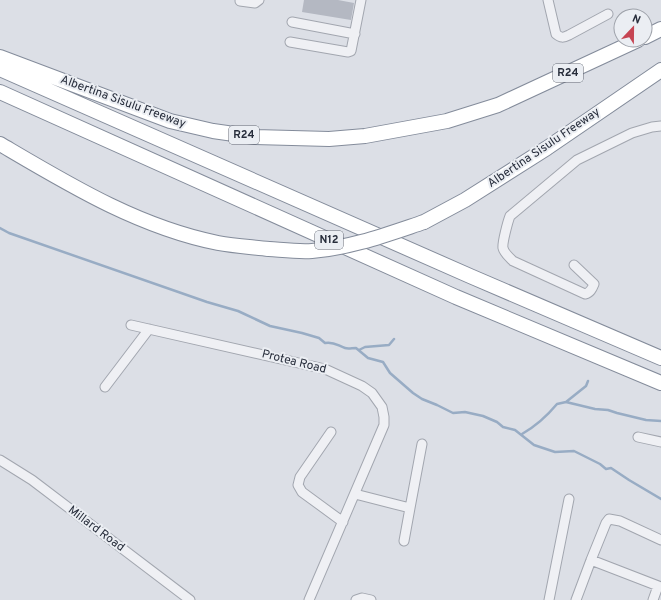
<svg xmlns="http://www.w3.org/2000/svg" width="661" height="600" font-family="Overpass,sans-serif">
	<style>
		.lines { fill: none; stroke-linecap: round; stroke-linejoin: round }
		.stream { stroke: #98acc4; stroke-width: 2.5 }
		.building { fill: #b4b8c2 }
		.minor-casing { stroke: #a2a6af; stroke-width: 11 }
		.highway-casing { stroke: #848c9b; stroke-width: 16 }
		.minor { stroke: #eff0f4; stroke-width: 9 }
		.highway { stroke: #fff; stroke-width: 14 }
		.highway-bridge-casing { stroke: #848c9b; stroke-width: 16; stroke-linecap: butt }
		.highway-bridge { stroke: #fff; stroke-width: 14 }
		.labels { text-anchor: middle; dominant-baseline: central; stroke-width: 4; stroke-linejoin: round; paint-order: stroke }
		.shield { fill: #ebeef3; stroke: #626772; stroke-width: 1 }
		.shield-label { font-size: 11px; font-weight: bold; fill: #272d3b }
		.street-label { font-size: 12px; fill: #272d3b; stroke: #ebeef3 }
	</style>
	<rect width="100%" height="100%" fill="#dcdfe6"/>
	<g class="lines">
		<path class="stream" d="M0,228L9,233L207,302L238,311L270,326L302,333L319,338L325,343C334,341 338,346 345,348C348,349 352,348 356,348L368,358L383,362L390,373L413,393L422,399L437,405L453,413L465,412L483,416L497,422L503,427L515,430L534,445L555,452L574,451L600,464L606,469L611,468L629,480L661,499
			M359,350L365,347L389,345L394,339
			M566,402L586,386L588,381
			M522,434C536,426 547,416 557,404L566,402L595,409L608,410L617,413L646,420L661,421"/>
	</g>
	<path class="building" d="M304,0H338L354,3L351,20L302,12Z"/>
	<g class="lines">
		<defs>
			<path id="minor" d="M548,0L556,34C561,38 563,38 569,35L608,14
				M240,1L255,3L259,0
				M292,22L355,34
				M290,42L348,52L351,51L361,0
				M574,265L594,284C592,289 590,293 585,294L513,261C510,258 504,253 503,248C502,243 508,221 510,216L577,160L632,133L652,127L661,126
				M131,325L325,369L362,386L372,393L382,407L384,417V425L309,600
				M105,387L149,329
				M331,432L300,477L298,485L302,492L343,522
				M638,437L661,442
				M0,460L32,480L190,600
				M355,494L410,508L422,444
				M404,541L410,508
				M591,560L606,523L609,519L620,521L661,540
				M356,600L362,598L371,600
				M549,600L569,499
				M576,600L591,560L661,587
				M653,600L658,586"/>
			<path id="highway" d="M645,37L661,29
				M0,57L170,121L213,131L255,137L329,139L365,136L447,121L498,105L638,40
				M0,69L470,276L661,358
				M0,92L456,297L661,383
				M0,144C68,184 138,227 218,243C234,246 252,247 269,249
				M424,222L465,200L547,148L661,70"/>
		</defs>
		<use href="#minor" class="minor-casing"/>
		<use href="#highway" class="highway-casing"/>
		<use href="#minor" class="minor"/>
		<use href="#highway" class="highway"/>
		<defs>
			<path id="highway-bridge" d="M269,249C283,250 298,252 312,251C351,248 388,234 424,222"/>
		</defs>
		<use href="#highway-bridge" class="highway-bridge-casing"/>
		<use href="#highway-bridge" class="highway-bridge"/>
	</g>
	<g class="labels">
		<g class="shield">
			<rect x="553" y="64" width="30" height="18" rx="3"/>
			<rect x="229" y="126" width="30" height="18" rx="3"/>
			<rect x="315" y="231" width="28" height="18" rx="3"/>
		</g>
		<g class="shield-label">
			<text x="568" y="73">R24</text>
			<text x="244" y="135">R24</text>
			<text x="329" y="240">N12</text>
		</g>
		<g class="street-label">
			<text transform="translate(123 102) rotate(20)">Albertina Sisulu Freeway</text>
			<text transform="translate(544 148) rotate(-34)">Albertina Sisulu Freeway</text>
			<text transform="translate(294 362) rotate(14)">Protea Road</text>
			<text transform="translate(96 529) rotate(37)">Millard Road</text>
		</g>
	</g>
	<g transform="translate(633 28) rotate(22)"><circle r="19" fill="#ebeef3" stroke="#9da1a9"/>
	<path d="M0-3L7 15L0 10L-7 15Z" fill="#c64553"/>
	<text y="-6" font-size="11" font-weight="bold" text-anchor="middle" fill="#272d3b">N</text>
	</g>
</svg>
